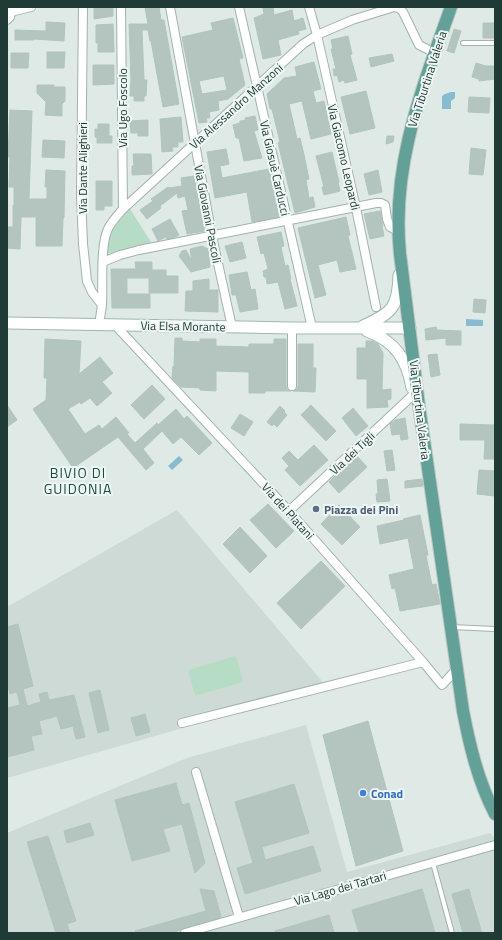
<svg xmlns="http://www.w3.org/2000/svg" width="502" height="940" font-family="'Titillium Web',sans-serif">
	<style>
		.built { fill: #cddad6 }
		.green { fill: #b7dcc6 }
		.water { fill: #86bbd0 }
		.building { fill: #b4c5c0; stroke: #b1c4be; fill-rule: evenodd }
		.lines { fill: none; stroke-linecap: round; stroke-linejoin: round }
		.lane-casing { stroke: #a2b2ae; stroke-width: 6 }
		.street-casing { stroke: #a2b2ae; stroke-width: 10 }
		.secondary-casing { stroke: #9eb6b0; stroke-width: 13 }
		.primary-casing { stroke: #bcc4c3; stroke-width: 14 }
		.lane { stroke: #fff; stroke-width: 4 }
		.street { stroke: #fff; stroke-width: 8 }
		.secondary { stroke: #fff; stroke-width: 11 }
		.primary { stroke: #63a098; stroke-width: 12 }
		.service-dot { fill: #5c6f8a; stroke: #eff7f4; stroke-width: 1.5 }
		.shop-dot { fill: #3f7fe0; stroke: #eff7f4; stroke-width: 1.5 }
		.labels { text-anchor: middle; dominant-baseline: central; stroke-width: 4; stroke-linejoin: round; paint-order: stroke }
		.street-label { font-size: 12px; fill: #203a36; stroke: #eff7f4 }
		.service-label { font-size: 12px; font-weight: bold; fill: #4e5e75; stroke: #eff7f4; text-anchor: start }
		.shop-label { font-size: 12px; font-weight: bold; fill: #366cbe; stroke: #eff7f4; text-anchor: start }
		.quarter-label { font-size: 14px; letter-spacing: 1px; fill: #1c4c46; stroke: #eff7f4 }
	</style>
	<rect width="100%" height="100%" fill="#dfeae6"/>
	<path class="built" d="M177,510L327,687L7,778V607Z
		M306,725L347,872L490,833L495,838V933H7V833L187,758Z"/>
	<path class="green" d="M130,209L153,245L106,254L111,229Z
		M236,656L243,682L195,696L188,670Z"/>
	<path class="water" d="M451,92H455V98L451,101V109H442V96L445,94Z
		M466,319L483,320V326H466Z
		M179,456L183,460L172,470L168,466Z"/>
	<path class="building" d="M94,7H113V16L94,19Z
		M145,7H159L161,20H164L179,104L163,107L151,41H150L148,30H142L144,80H147L146,96H144V101H134V96H130L131,80L129,24H148Z
		M273,7L274,15L292,10L294,21L303,18L306,29L298,31L299,34L278,40L281,55L263,59L254,18L264,14L263,8Z
		M233,18L243,58L239,59L245,85L228,99L218,101L219,110L209,112L210,118H206L207,122L199,123L182,37L213,30L211,23ZM224,76L227,90L202,94L199,81Z
		M46,22L65,23L64,41L34,39V40H15V30L46,31Z
		M483,23H495V38H483Z
		M113,24L114,52H98V43H96V25Z
		M454,29L461,31L454,53L447,51Z
		M348,36L352,54L350,55L357,80L345,83L344,80L339,82L337,75L334,76L333,69H336L331,49H333L331,40Z
		M47,52H65L64,68H47Z
		M11,53H29L28,68H11Z
		M392,54L394,61L371,67L369,58Z
		M314,62L321,89L313,91L316,103L324,101L331,134L311,139L302,101L289,104L297,139L300,138L304,155L309,179L306,180L309,198L313,197L315,207L295,213L278,143L280,142L272,109H270L267,94L284,78L297,76L295,67Z
		M476,63L486,66H495V79L479,81V79L472,77Z
		M93,65H114V84L93,85Z
		M37,85H54V87H65V101L62,104V116L45,115L46,102L37,93Z
		M366,91L375,128L350,134L341,97Z
		M469,97L490,98L489,113L468,112Z
		M10,110L32,111L29,199H47V187H45L46,170L65,171L64,218H63L62,246H36V217H21L20,249L7,248V227H13V205H14V187H9L10,157H8Z
		M255,116L258,130L254,131L262,158L244,161L239,138H236L233,125L240,123V121L246,120L245,118Z
		M181,117L183,142H178V147H172L173,151L162,152L160,119Z
		M148,120V136H138V133H131L130,121Z
		M98,124H109V136H112V143H97V137H95V129H98Z
		M387,136H394L393,142L386,144Z
		M43,140L65,141L64,158L42,157Z
		M471,148L486,150L483,175L469,174Z
		M226,149L229,164L220,166L222,178L269,169L279,217L252,222L247,192L215,198L207,152Z
		M332,152L339,182H338L340,191L324,195L322,187H324L316,156Z
		M133,154H151L152,174L132,175V166H134Z
		M378,170L382,192L369,195L364,174Z
		M194,176L205,231L187,234L182,211L188,210L185,196L178,198L177,193L160,206L161,208L147,219L140,210L153,201L151,199L168,187L169,188L182,186L181,178Z
		M96,181H112V206H104V210H96Z
		M380,211L383,226H382L384,236L370,239L364,214Z
		M346,217L350,235L348,236L356,269L340,272L337,260L318,265L326,295L315,298L298,228Z
		M170,219L179,235L173,238L167,239L166,237L158,241L152,229Z
		M281,232L284,246L281,247L285,266L288,265L291,279H290L297,306L285,309L278,282L267,284L266,277H264L263,271L268,269L264,253L261,254L257,237Z
		M242,242L246,258L230,262L225,246Z
		M202,246L208,249L210,267L191,272L179,256L182,251L186,250L192,261L190,249Z
		M135,262H152V270H166V276H178V293H149V278H127V294H150V308H112L111,269H136Z
		M247,272L251,290L255,289L258,309L240,312L236,295H232L229,275Z
		M209,279V290H218V312L185,311L186,291H193V281Z
		M474,299L486,300L485,313L473,312Z
		M436,327L437,330L461,331V345H446V338L426,340L425,329Z
		M175,338H182V341L200,342V339H216V346L249,347V344H274V339H286V386L287,389L291,391H265V393H249V372L216,371V391L200,390V388L181,387L172,378L173,366L174,367Z
		M45,339L81,341L79,374L100,357L113,373L102,382L112,393L97,406L90,398L81,404L80,402L68,409L85,434L99,425L102,429L116,417L129,433L127,434L135,443L157,423L158,425L176,409L184,419L187,416L212,443L199,455L181,437L173,444L162,431L143,449L154,463L146,470L118,437L73,468L33,409L46,400L47,378H44Z
		M366,341H373L378,344L383,353L382,390L391,389V399L387,400L388,407L367,408V379H357V348H366Z
		M298,344H313V368H316L315,392L293,391L297,389L298,386Z
		M437,354L440,375L431,377L428,355Z
		M152,385L165,399L144,419L131,405Z
		M7,405L17,420L7,427Z
		M311,405L336,431L326,441L301,415Z
		M280,406L285,411L284,412L287,415L277,427L274,424L272,426L267,422Z
		M353,408L368,426L356,436L342,418Z
		M240,414L253,422L244,436L231,428Z
		M405,418L408,439L401,440L400,434L392,435L390,424L395,420Z
		M460,424L495,425V459H484L485,440H460Z
		M314,445L328,460L300,486L285,470L289,466L282,458L289,451L298,460Z
		M392,450L395,470L387,471L384,451Z
		M356,455L367,467L339,493L329,482Z
		M479,470L495,471V496L477,494Z
		M387,479L390,501L377,502L376,494H378L377,480Z
		M422,479L423,486L405,488V481Z
		M268,504L294,531L276,548L250,520Z
		M339,505L360,527L342,545L321,524Z
		M420,515L428,555L426,556L432,585L436,584L440,604L400,611L395,588L392,589L389,575L414,569L408,538L380,544L377,526L404,520L403,519Z
		M240,527L267,556L250,573L223,544Z
		M321,561L345,586L301,629L277,603Z
		M18,624L33,686L23,689L27,706L41,702L39,694L47,692L49,700L74,695L85,737L76,739L73,726L61,729L57,716L39,721L42,734L31,736L34,750L7,757V708L20,705L17,692L10,694L7,681V627Z
		M100,690L109,730L98,733L89,693Z
		M145,714L150,732L136,736L131,718Z
		M368,721L403,851L356,866L323,735Z
		M176,783L182,805L189,803L205,863L195,873L182,824L163,829L170,851L132,861L115,800Z
		M294,784L309,833L262,847L265,860L313,846L321,871L245,894L237,868L253,863L235,802Z
		M90,823L94,835L67,843L64,831Z
		M48,836L76,921L67,924L70,933H56L27,842Z
		M200,889L214,891L221,917L184,928L180,930L171,933H136L135,931L206,911Z
		M422,889L435,933H359L352,910Z
		M469,889L471,897L482,933H463L452,894Z
		M329,915L334,933H275V931Z"/>
	<g class="lines">
		<defs>
			<path id="lane" d="M463,43H495
				M451,627L495,629
				M433,863L452,933"/>
			<path id="street" d="M7,7L11,12L10,17L7,20
				M83,7L81,195L83,244L87,281L92,292L102,305L99,325
				M121,7L123,209
				M170,7L212,236L232,327
				M239,7L312,328
				M309,7L317,35L356,208L376,307
				M11,12L31,7
				M103,262L120,255L139,250L376,203H381L385,205L387,219L390,227L394,229H398
				M102,305C103,285 100,245 108,229C111,222 117,216 123,209L303,44L317,35L352,20L394,7L399,8L403,12L419,45L435,53
				M115,325L289,511L423,662L442,685L456,670
				M292,386V328
				M289,511L414,394
				M182,723L423,662
				M196,772L239,917
				M185,933L495,845"/>
			<path id="secondary" d="M7,323L292,328H410
				M363,326C392,313 398,308 399,275
				M367,331C395,341 407,359 412,388"/>
			<path id="primary" d="M451,7C422,89 391,165 400,254L419,406L463,711C470,747 478,781 495,814"/>
		</defs>
		<use href="#lane" class="lane-casing"/>
		<use href="#street" class="street-casing"/>
		<use href="#secondary" class="secondary-casing"/>
		<use href="#primary" class="primary-casing"/>
		<use href="#lane" class="lane"/>
		<use href="#street" class="street"/>
		<use href="#secondary" class="secondary"/>
		<use href="#primary" class="primary"/>
	</g>
	<circle class="service-dot" cx="316" cy="509" r="4"/>
	<circle class="shop-dot" cx="363" cy="793" r="4"/>
	<g class="labels">
		<g class="street-label">
			<text transform="translate(427 79) rotate(-72)">Via Tiburtina Valeria</text>
			<text transform="translate(236 106) rotate(-42)">Via Alessandro Manzoni</text>
			<text transform="translate(122 108) rotate(-90)">Via Ugo Foscolo</text>
			<text transform="translate(344 157) rotate(77)">Via Giacomo Leopardi</text>
			<text transform="translate(82 168) rotate(-90)">Via Dante Alighieri</text>
			<text transform="translate(275 168) rotate(77)">Via Giosuè Carducci</text>
			<text transform="translate(208 214) rotate(79)">Via Giovanni Pascoli</text>
			<text transform="translate(183 326) rotate(1)">Via Elsa Morante</text>
			<text transform="translate(420 410) rotate(83)">Via Tiburtina Valeria</text>
			<text transform="translate(352 453) rotate(-43)">Via dei Tigli</text>
			<text transform="translate(288 511) rotate(48)">Via dei Platani</text>
			<text transform="translate(340 888) rotate(-16)">Via Lago dei Tartari</text>
		</g>
		<g class="service-label">
			<text x="324" y="509">Piazza dei Pini</text>
		</g>
		<g class="shop-label">
			<text x="371" y="793">Conad</text>
		</g>
		<g class="quarter-label">
			<text x="78" y="472">BIVIO DI<tspan x="78" dy="16">GUIDONIA</tspan></text>
		</g>
	</g>
	<rect width="502" height="940" fill="none" stroke="#203a36" stroke-width="16"/>
</svg>
